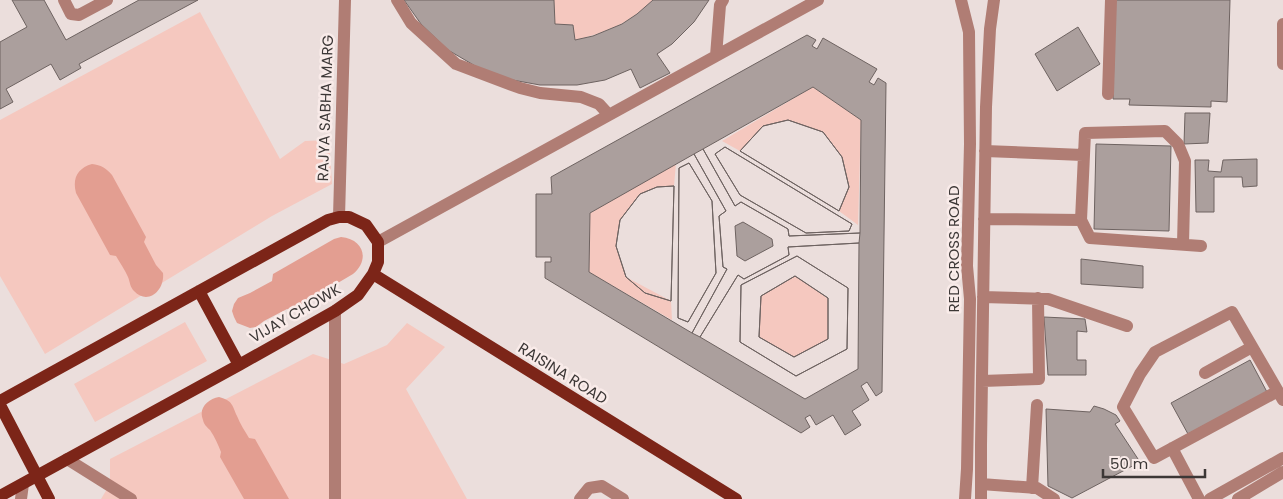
<svg xmlns="http://www.w3.org/2000/svg" width="1283" height="499" font-family="Poppins,sans-serif">
	<style>
		.green { fill: #f5c8bf }
		.water { fill: #e39e91 }
		.building { fill: #ab9f9d; stroke: #6e6361; fill-rule: evenodd }
		.lines { fill: none; stroke-linecap: round; stroke-linejoin: round }
		.minor { stroke: #b07d74; stroke-width: 12 }
		.major { stroke: #7c2518; stroke-width: 12 }
		.labels { text-anchor: middle; dominant-baseline: central; stroke-width: 5; stroke-linejoin: round; paint-order: stroke }
		.street-label { font-size: 15px; fill: #3c3736; stroke: #f9ebe9 }
	</style>
	<rect width="100%" height="100%" fill="#ebdedc"/>
	<path class="green" d="M554,0H653C632,22 605,33 575,40L573,25L555,24Z
		M200,12L280,159L305,141L329,140L332,184L272,216L45,354L0,276V120Z
		M813,87L861,120L858,225L839,211L849,186L842,157L823,132L788,120L763,126L740,151L722,141Z
		M676,163L674,186L657,187L640,194L620,220L616,246L626,277L671,301L672,320L589,272L590,213Z
		M795,276L828,298V339L794,357L759,337L761,296Z
		M185,322L207,361L95,422L74,384Z
		M407,323L445,347L406,389L467,499H101L110,484V459L313,354L344,364L387,345Z"/>
	<path class="water" d="M92,164C101,165 106,168 112,175L146,237L144,242L156,265L163,273C165,290 148,306 134,291C130,287 130,282 128,277C125,270 120,263 116,256L110,255L76,193C72,178 78,168 92,164Z
		M341,237C364,239 370,260 353,274L292,310L287,309L264,321L256,327L250,328L237,323L234,317L232,311L234,304L238,298L250,293L272,281L273,274L334,239Z
		M219,397C233,401 232,405 237,416C240,424 245,431 249,438L255,439L289,499H244L220,457L221,452C218,445 215,437 210,430C207,427 204,425 203,420C198,408 208,399 219,397Z"/>
	<path class="building" d="M12,0H44L66,40L139,0H198L79,64L81,68L60,80L51,64L6,89L13,102L0,109V42L27,27Z
		M404,0H554L555,24L573,25L575,40L593,36L622,24L637,14L653,0H709L694,22L672,44L657,54L670,73L640,88L631,69L605,80L577,85H540L507,79L477,67L448,50L421,24Z
		M1115,0H1230L1227,102L1211,101V107L1129,105L1130,99H1113Z
		M1078,27L1100,64L1057,91L1035,54Z
		M807,35L816,40L812,46L817,49L823,38L877,69L869,82L874,85L878,78L886,83L882,392L876,396L867,382L861,386L869,400L852,411L861,425L845,435L833,415L816,425L810,415L805,418L810,427L801,433L545,278V262H551V257H536V194H552L551,177ZM813,87L861,120L860,233L789,236L788,229L741,202L735,206L703,149ZM694,154L726,211L719,216L723,267L727,269L692,333L589,272L590,213ZM743,222L772,239L773,246L745,261L737,256L735,226ZM859,243L858,369L805,399L700,337L738,275L744,279L789,255L788,247Z
		M1185,113H1210L1208,143L1184,144Z
		M788,120L823,132L842,157L849,187L839,211L740,151L763,126Z
		M788,120L823,132L842,157L849,187L839,211L740,151L763,126Z
		M1096,144L1171,146L1169,231L1094,229Z
		M725,147L852,224L849,231L806,233L740,195L715,154Z
		M725,147L852,224L849,231L806,233L740,195L715,154Z
		M703,149L735,206L741,202L788,229L789,236L860,233L859,243L788,247L789,255L744,279L738,275L700,337L692,333L727,269L723,267L719,216L726,211L694,154Z
		M1257,159V186L1243,187L1242,177H1214V212H1196L1195,160H1209L1208,171L1221,172L1223,160Z
		M689,163L712,201L716,273L688,322L678,318L679,168Z
		M689,163L712,201L716,273L688,322L678,318L679,168Z
		M674,186L671,301L645,293L626,277L616,246L620,220L640,194L657,187Z
		M674,186L671,301L645,293L626,277L616,246L620,220L640,194L657,187Z
		M797,256L848,288L847,349L796,376L740,342L741,285ZM795,276L828,298V339L794,357L759,337L761,296Z
		M797,256L848,288L847,349L796,376L740,342L741,285ZM795,276L828,298V339L794,357L759,337L761,296Z
		M1081,259L1143,266V288L1081,284Z
		M1044,317L1085,319L1087,332L1077,331V360H1086V375H1048Z
		M1250,360L1267,392L1188,434L1171,403Z
		M1094,406L1104,409L1116,415L1120,421L1115,424L1140,462L1072,498L1048,486L1046,409L1090,412Z"/>
	<g class="lines">
		<path class="minor" d="M64,0L71,14L79,15L107,0
			M397,0L411,23L456,64L520,88L540,93L581,97L599,104L609,115L716,56L720,5L723,0
			M961,0L969,32L970,144L967,266L970,299L967,469L965,499
			M1283,24V64
			M716,56L818,0
			M1108,94L1111,0
			M985,151L1083,155
			M339,217L345,0
			M984,219L1081,220
			M378,242L609,115
			M1183,244L1185,161L1178,144L1165,131L1085,133L1081,220L1090,238L1201,246
			M983,297L1048,299L1127,326
			M1205,373L1252,347
			M982,381L1039,379L1038,298
			M1278,391L1154,458L1123,407L1140,374L1155,352L1232,312C1249,341 1266,371 1283,400
			M1172,448L1199,499
			M67,459L131,499
			M981,484L1037,488L1054,499
			M1032,488L1037,405
			M21,499L23,484
			M335,499V311
			M580,499L589,488L602,486L623,499
			M981,499V445L986,107L990,29L994,0
			M1210,499L1283,458
			M1238,499L1283,472"/>
		<path class="major" d="M373,274L736,499
			M199,291L239,365
			M0,401L328,220L339,217H349L366,225L378,242V262L373,274L358,295L335,311L239,365L0,496
			M0,405L49,499"/>
	</g>
	<g class="labels">
		<g class="street-label">
			<text transform="translate(325 108) rotate(-88)">RAJYA SABHA MARG</text>
			<text transform="translate(953 249) rotate(-90)">RED CROSS ROAD</text>
			<text transform="translate(295 313) rotate(-30)">VIJAY CHOWK</text>
			<text transform="translate(563 373) rotate(32)">RAISINA ROAD</text>
		</g>
	</g>
	<path d="M1103 469v8h102v-8" fill="none" stroke="#3c3736" stroke-width="2.5"/>
	<text x="1110" y="469" font-size="15" fill="#3c3736" stroke="#f9ebe9" stroke-width="4" paint-order="stroke">50 m</text>
</svg>
